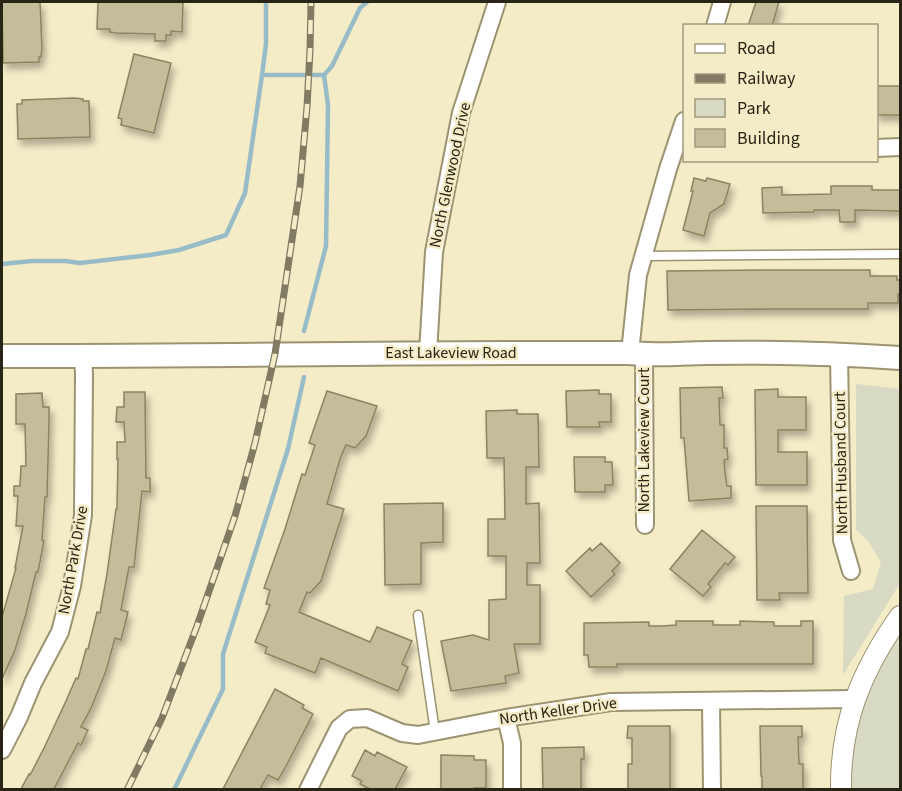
<svg xmlns="http://www.w3.org/2000/svg" width="902" height="791" font-family="'Source Sans 3',sans-serif">
	<style>
		.green { fill: #d8dac3 }
		.lines { fill: none; stroke-linecap: round; stroke-linejoin: round }
		.stream { stroke: #98bcc7; stroke-width: 4.5 }
		.building { fill: #c5bc99; stroke: #8c8362; stroke-width: 1.5; filter: url(#shadow) }
		.service-casing { stroke: #9c9371; stroke-width: 11 }
		.minor-casing { stroke: #9c9371; stroke-width: 20 }
		.tertiary-casing { stroke: #9c9371; stroke-width: 22 }
		.secondary-casing { stroke: #9c9371; stroke-width: 26 }
		.service { stroke: #fff; stroke-width: 8 }
		.minor { stroke: #fff; stroke-width: 16 }
		.tertiary { stroke: #fff; stroke-width: 20 }
		.secondary { stroke: #fff; stroke-width: 22 }
		.rail-casing { stroke: #817b63; stroke-width: 7 }
		.rail { stroke: #f4ebc7; stroke-width: 4.5; stroke-dasharray: 14; stroke-linecap: butt }
		.labels { text-anchor: middle; dominant-baseline: central; stroke-width: 5; stroke-linejoin: round; paint-order: stroke }
		.street-label { font-size: 16px; fill: #282416; stroke: #f4ebc7 }
	</style>
	<defs>
		<filter id="shadow"><feDropShadow dx="3.5" dy="6" stdDeviation="3" flood-color="#0004"/></filter>
	</defs>
	<rect width="100%" height="100%" fill="#f4ebc7"/>
	<path class="green" d="M856,384L900,389V583L843,675L844,596L873,589L881,562L868,541L856,530Z
		M900,617V789L841,790L845,741Z"/>
	<g class="lines">
		<path class="stream" d="M262,75L266,44V2
			M2,264L32,261H65L80,263L150,255L179,250L226,235L245,193L262,75H324
			M304,331L326,246L328,105L324,75L332,66L360,8L367,2
			M174,790L223,689V654L288,449L304,377"/>
	</g>
	<path class="building" d="M2,2H40L42,48L41,57H39V62L3,63Z
		M98,2H183L182,32L171,31V35H166V41H155V34L116,33L110,32V29H97Z
		M756,2H779L772,26H748Z
		M134,54L171,63L154,133L121,125L122,119L118,118Z
		M876,86H900V115H876Z
		M74,98L83,99V101H89L90,137L18,139L17,104H22V100Z
		M694,178L706,181L707,178L730,184L724,204L710,213L704,236L683,230L693,191H691Z
		M831,186H872V190H900V211L855,210V222H840L839,210H814V212L763,213L762,188L782,187V195L831,194Z
		M762,270H870V276H897V280H900V294H898V303H868V309H775L668,310L667,271Z
		M722,387L723,398H719L720,425H724V448H727L728,459L724,460L725,473L727,486H731V498L689,501L684,438H681L680,388Z
		M778,389V397H806V430H778V452H807V485H756L755,390Z
		M599,390V394H611V422H599L600,427H567L566,391Z
		M327,391L377,406L366,436L355,448L346,445L340,459L327,504L344,509L321,581L310,593L307,592L299,612L370,642L377,627L412,641L402,664L408,667L398,691L321,658L315,673L265,653L267,647L255,642L270,605L266,604L270,590L264,588L285,529L302,474L305,475L315,445L309,443Z
		M124,392H145L146,478H150V492L142,491L134,567H129L121,610L128,612L121,640L115,638L106,671L91,708L81,727L88,730L81,745L78,743L54,789H21L29,774L30,775L44,748L66,701L76,678L78,679L86,649H88L97,612L100,613L107,574L116,509H117L118,459H117V442H125L124,422H116L117,407H124Z
		M42,393L43,407H49V423L47,497H45L42,540L44,541L38,572H36L26,614L15,650L2,679V617L16,568H15L23,526H16L18,496H14V486H20L21,466H26L25,424H16V394Z
		M517,410V414H538L539,467H526V504L539,503L540,563H527V585H540V644H514L519,673L505,676L506,683L451,691L441,641L473,635L489,640V600L506,599V556H488V519H505L504,458H487L486,411Z
		M574,457H605V462H612L613,485H605V492H575Z
		M443,503V542L421,543V584L385,585L384,504Z
		M756,506H807L808,593H779L780,600H757Z
		M702,530L735,557L728,565L725,563L708,584L711,587L703,596L670,569Z
		M601,543L620,563L612,571L615,574L591,597L566,571L590,548L592,551Z
		M676,621H713V625H740V621L774,622V626H801V621H813V664H617V667H589L588,655H584V623L649,622V626H662L676,625Z
		M275,689L304,705L302,708L313,714L285,768L278,780L268,775L260,789H223Z
		M628,726H670V789H628V764H632V738H627Z
		M760,726H802V737H798L799,764H803V789H762V776H761Z
		M584,747V759H581V789H543L542,748Z
		M365,750L375,756L377,752L407,767L395,789H370L360,784L362,781L352,776Z
		M441,755L474,756V760H486V788H474V789H441Z"/>
	<g class="lines">
		<defs>
			<path id="service" d="M645,256L900,254
				M418,615L435,732"/>
			<path id="minor" d="M715,26L722,2
				M876,148L900,147
				M428,353L434,252L461,113L497,2
				M630,353L638,275L668,169L684,121
				M839,354L842,540L851,571
				M644,355L645,525
				M711,701L712,790
				M506,718L512,743V790
				M2,750L19,717L33,683L60,632L72,586L83,515L84,374L83,356
				M308,790L339,728L350,719L367,718L402,733L418,735L506,718L611,702L854,699"/>
			<path id="tertiary" d="M841,790C840,722 862,670 900,616"/>
			<path id="secondary" d="M2,356C211,356 421,352 630,353C656,356 682,353 708,353C772,352 837,354 900,358"/>
		</defs>
		<use href="#service" class="service-casing"/>
		<use href="#minor" class="minor-casing"/>
		<use href="#tertiary" class="tertiary-casing"/>
		<use href="#secondary" class="secondary-casing"/>
		<use href="#service" class="service"/>
		<use href="#minor" class="minor"/>
		<use href="#tertiary" class="tertiary"/>
		<use href="#secondary" class="secondary"/>
		<defs>
			<path id="rail" d="M127,790L162,718L197,626L235,516L255,443L275,354L300,186L307,107L310,50L311,2"/>
		</defs>
		<use href="#rail" class="rail-casing"/>
		<use href="#rail" class="rail"/>
	</g>
	<g class="labels">
		<g class="street-label">
			<text transform="translate(450 175) rotate(-78)">North Glenwood Drive</text>
			<text x="451" y="353">East Lakeview Road</text>
			<text transform="translate(644 440) rotate(-90)">North Lakeview Court</text>
			<text transform="translate(841 463) rotate(-91)">North Husband Court</text>
			<text transform="translate(73 560) rotate(-80)">North Park Drive</text>
			<text transform="translate(558 711) rotate(-8)">North Keller Drive</text>
		</g>
	</g>
	<rect width="902" height="791" fill="none" stroke="#282416" stroke-width="6"/>
	<rect x="683" y="24" width="195" height="138" fill="#f4ebc7" stroke="#a29b80" stroke-width="1.5"/>
	<rect x="695" y="44" width="30" height="9" fill="#ffffff" stroke="#a29b80" stroke-width="1.5"/>
	<text x="737" y="54" font-size="18" fill="#282416">Road</text>
	<rect x="695" y="74" width="30" height="9" fill="#817b63" stroke="#a29b80" stroke-width="1.5"/>
	<text x="737" y="84" font-size="18" fill="#282416">Railway</text>
	<rect x="695" y="99" width="30" height="18" fill="#d8dac3" stroke="#a29b80" stroke-width="1.5"/>
	<text x="737" y="114" font-size="18" fill="#282416">Park</text>
	<rect x="695" y="129" width="30" height="18" fill="#c5bc99" stroke="#a29b80" stroke-width="1.5"/>
	<text x="737" y="144" font-size="18" fill="#282416">Building</text>
</svg>
